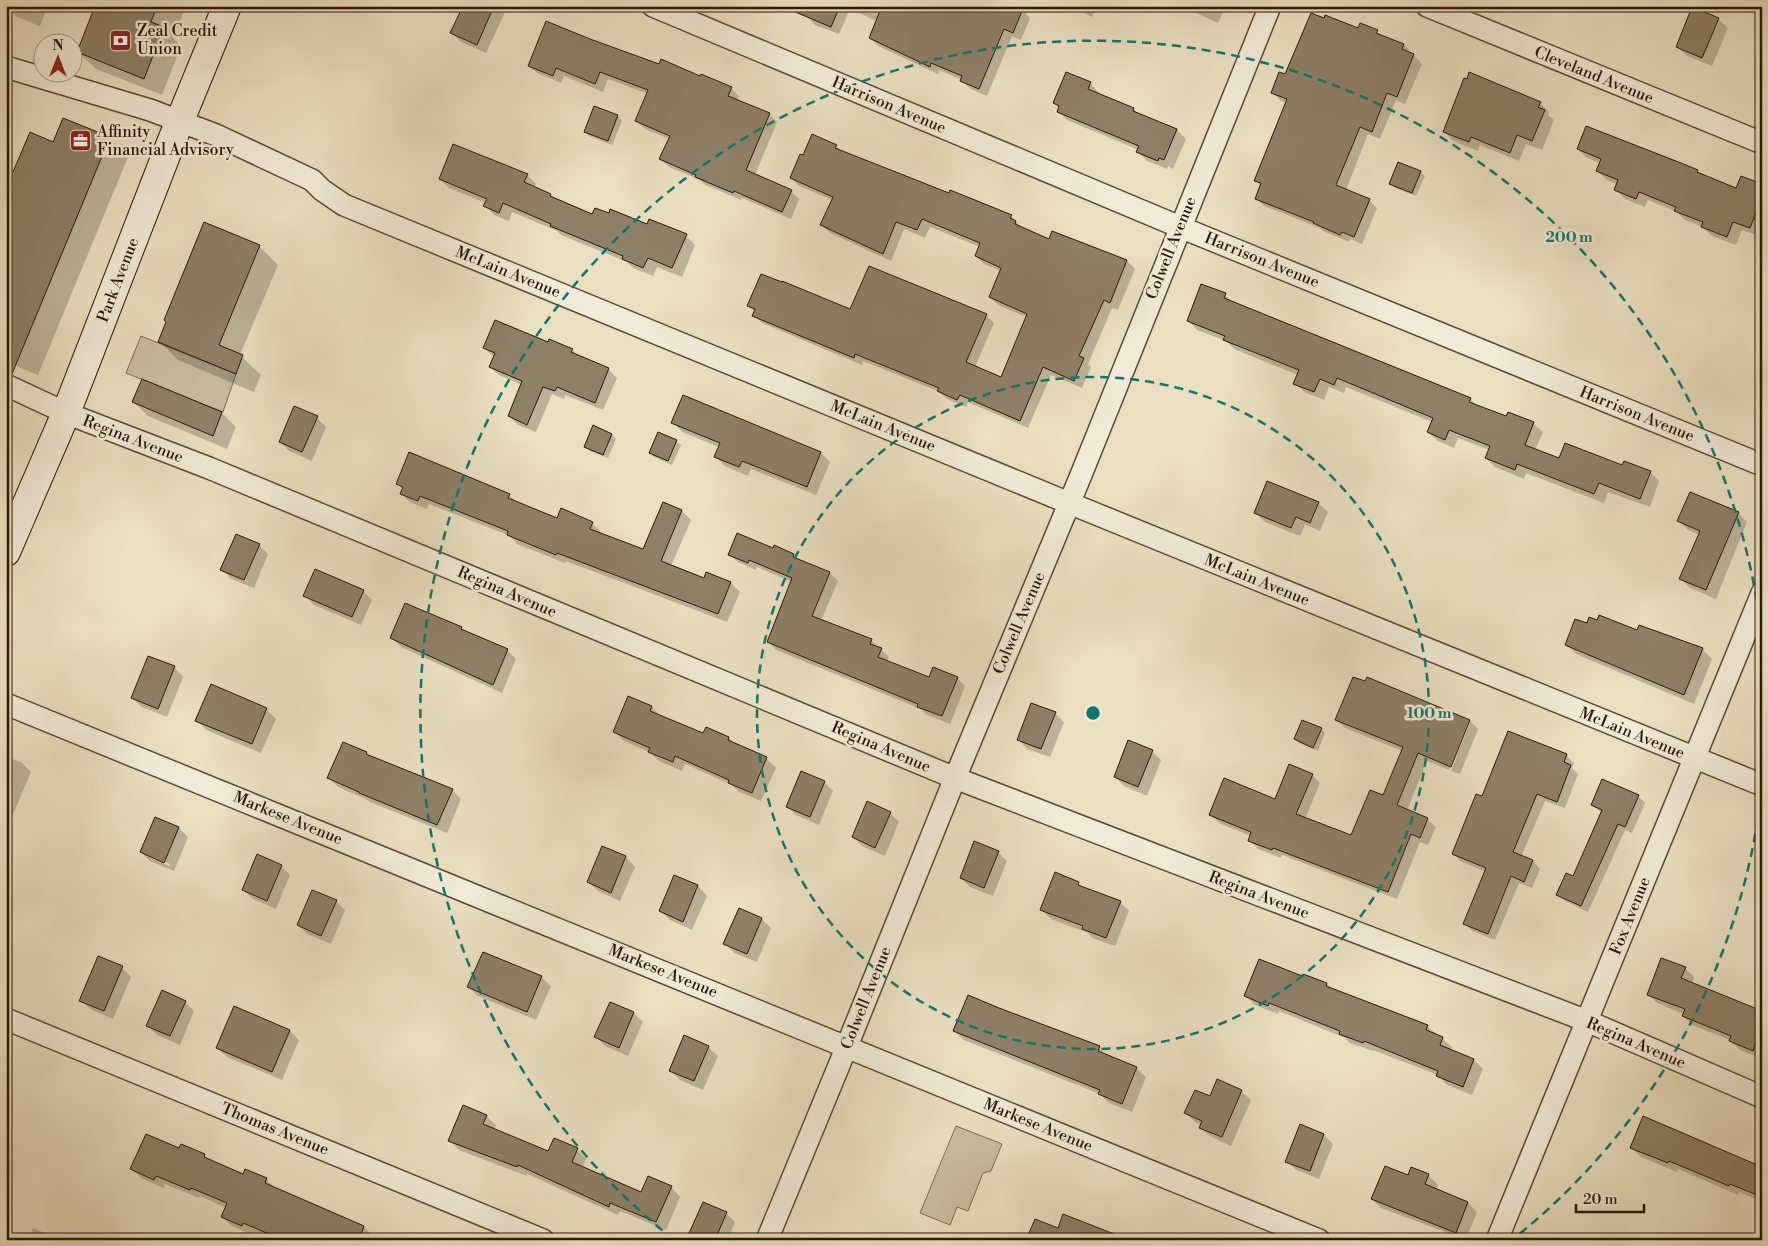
<svg xmlns="http://www.w3.org/2000/svg" width="1768" height="1246" font-family="'Libre Bodoni',serif">
	<style>
		.green { fill: #c9bda0; stroke: #7a6a53 }
		.shadow { fill: #0003; fill-rule: evenodd }
		.building { fill: #8e7f67; stroke: #2a1706 }
		.lines { fill: none; stroke-linecap: round; stroke-linejoin: round }
		.street-casing { stroke: #5a4934; stroke-width: 24 }
		.secondary-casing { stroke: #2a1706; stroke-width: 30 }
		.street { stroke: #f1ead6; stroke-width: 21 }
		.secondary { stroke: #f1ead6; stroke-width: 28 }
		.ring { fill: none; stroke: #0f766e; stroke-width: 2.5; stroke-dasharray: 9 6 }
		.labels { text-anchor: middle; dominant-baseline: central; stroke-width: 5; stroke-linejoin: round; paint-order: stroke }
		.poi-label { font-size: 16px; fill: #2a1706; stroke: #f1ead6; text-anchor: start }
		.street-label { font-size: 16px; fill: #2a1706; stroke: #f1ead6 }
		.centre { fill: #0f766e; stroke: #f1ead6; stroke-width: 2.5 }
		.ring-label { font-size: 15px; text-anchor: middle; font-weight: bold; fill: #0f766e; stroke: #f1ead6; stroke-width: 5; stroke-linejoin: round; paint-order: stroke }
	</style>
	<rect width="100%" height="100%" fill="#eadfc0"/>
	<filter id="stains"><feTurbulence type="fractalNoise" baseFrequency=".004" numOctaves="4"/><feColorMatrix values="0 0 0 0 .2 0 0 0 0 .09 0 0 0 0 .02 0 0 0 .5 -.17"/></filter>
	<radialGradient id="worn" r=".72"><stop offset=".6" stop-color="#630" stop-opacity="0"/><stop offset="1" stop-color="#630" stop-opacity=".3"/></radialGradient>
	<path class="green" d="M141,336L236,374L223,412L126,373Z
		M956,1126L1002,1144L991,1171L983,1173L968,1211L957,1207L950,1225L920,1213Z"/>
	<path class="shadow" d="M6,6H48L40,26L17,17Z
		M96,6H186L173,38L181,46L162,95L96,69L78,52Z
		M464,6H502L506,10L486,53L461,42L452,33Z
		M812,6H1029L1026,14L1030,18L1021,40L1012,36L987,96L969,88L962,80L939,70L938,74L878,46L870,38L877,21L850,9L839,34L815,25L808,17Z
		M1071,6H1097L1092,17Z
		M1181,6H1224L1225,7L1218,23Z
		M1718,19L1728,28L1712,66L1687,56L1677,47Z
		M1358,30L1377,31L1383,37L1404,45L1422,64L1405,104L1396,100L1380,139L1368,134L1346,190L1369,200L1377,208L1362,244L1350,239L1349,242L1323,231L1320,228L1264,206L1256,198L1261,186L1255,180L1286,103L1281,101L1273,93L1286,75Z
		M529,65L660,66L701,77L731,88L739,96L737,101L769,114L777,122L755,175L791,191L799,199L791,219L742,198L741,200L705,185L700,180L669,167L661,159L669,139L645,129L637,121L648,94L608,79L603,92L564,76L561,83L537,73Z
		M1467,80L1540,103L1549,112L1548,115L1554,120L1542,150L1526,144L1519,161L1480,145L1478,151L1453,141L1444,131Z
		M1090,83L1099,93L1098,95L1134,109L1138,114L1177,130L1186,139L1173,169L1168,166L1167,169L1147,161L1138,152L1139,150L1067,120L1058,111L1060,108L1055,103Z
		M595,108L618,116L622,121L612,145L589,136L585,132Z
		M109,138L128,157L38,375L6,362L54,143Z
		M836,146L841,151L950,194L1011,216L1022,228L1049,240L1053,233L1127,261L1135,269L1118,310L1112,308L1088,364L1091,367L1082,388L1051,375L1028,428L968,402L966,407L947,399L940,392L863,361L862,365L762,323L754,315L755,312L749,306L986,315L994,323L975,367L1002,379L1027,317L998,305L990,297L1001,271L984,264L976,256L980,247L930,227L925,238L904,229L891,261L830,233L822,225L833,200L799,186L791,178L804,156Z
		M1578,149L1697,171L1701,175L1737,189L1762,185V237L1742,230L1736,245L1712,236L1703,227L1685,220L1677,212L1648,200L1645,207L1625,199L1616,190L1618,185L1607,180L1597,171L1600,163L1587,158Z
		M1420,172L1425,176L1416,196L1395,188L1391,184Z
		M527,175L536,184L534,188L550,195L555,200L593,216L609,215L686,236L695,245L682,277L657,267L653,276L633,268L627,262L561,235L557,231L512,212L509,221L494,215L485,205L486,203L449,188L440,179Z
		M259,246L278,265L240,355L261,375L254,392L178,360L159,341Z
		M1225,295L1233,303L1470,399L1478,407L1507,418L1533,423L1543,432L1535,450L1560,460L1650,472L1659,481L1650,507L1608,492L1604,503L1526,473L1524,479L1495,467L1486,458L1489,450L1458,438L1454,448L1438,441L1428,432L1432,422L1346,387L1344,393L1329,387L1324,400L1304,392L1295,383L1298,375L1234,349L1226,341L1197,330L1188,320Z
		M484,348L572,350L579,357L608,369L617,378L603,410L565,395L564,399L552,394L536,432L518,425L509,416L522,385L499,375L490,367L494,357Z
		M142,381L222,413L236,427L227,449L148,416L134,402Z
		M684,397L821,453L830,462L816,495L751,469L748,476L725,466L715,456L719,447L682,432L673,422Z
		M317,418L326,427L312,461L289,451L280,442Z
		M612,435L616,439L608,458L590,451L585,446Z
		M676,441L681,445L672,465L654,457L650,453Z
		M397,483L509,495L517,502L558,519L592,523L601,532L600,534L644,551L682,511L691,520L671,566L704,580L731,583L740,592L727,622L566,561L565,563L517,544L510,536L429,504L427,509L410,502L401,494L403,489Z
		M1318,503L1328,512L1320,531L1305,525L1300,536L1265,522L1255,513Z
		M1738,513L1747,522L1716,599L1690,588L1681,579L1699,535L1688,530L1679,521Z
		M259,545L268,554L254,588L231,579L222,569Z
		M774,550L793,555L799,561L830,573L838,581L821,621L871,640L889,657L887,662L930,679L957,678L965,686L950,724L927,715L921,709L776,650L768,641L792,582L757,567L756,570L738,562L730,554Z
		M363,591L372,600L361,625L314,605L305,596Z
		M1588,625L1673,638L1703,650L1712,659L1694,704L1576,654L1566,644Z
		M461,628L465,632L507,650L516,659L502,693L401,647L392,638Z
		M174,667L183,677L167,717L142,707L132,698Z
		M211,686L266,709L276,719L261,753L206,730L197,720Z
		M652,707L661,717L704,735L729,738L736,745L766,758L776,768L761,801L739,792L732,785L685,764L682,771L659,761L649,752L624,741L615,732Z
		M1055,713L1064,722L1050,757L1027,749L1018,739Z
		M1337,719L1470,721L1478,729L1460,774L1451,771L1470,723H1468L1449,770L1427,761L1407,810L1427,819L1436,827L1428,845L1420,842L1397,899L1282,855L1281,858L1258,849L1250,840L1251,836L1219,823L1211,815L1276,800L1312,775L1320,783L1305,819L1352,837L1383,797L1402,751L1345,728Z
		M1321,729L1325,733L1318,751L1299,743L1295,739Z
		M1509,733L1567,756L1574,763L1572,768L1578,774L1565,808L1545,801L1521,857L1533,861L1540,869L1532,888L1519,883L1495,940L1472,931L1465,924L1486,872L1460,861L1453,853L1483,798Z
		M1152,751L1161,760L1147,796L1124,786L1115,777Z
		M366,753L369,757L452,790L461,799L447,833L370,802L366,799L338,787L329,778Z
		M6,756L22,763L31,772L6,831Z
		M824,782L833,791L819,825L796,815L787,806Z
		M1638,796L1645,803L1632,833L1625,830L1588,912L1565,901L1558,894L1573,878L1602,813L1592,805Z
		M890,813L899,822L885,856L862,846L853,837Z
		M155,818L179,828L188,837L174,871L150,861L141,852ZM150,855L170,864L169,866L150,858Z
		M603,848L626,857L635,867L620,901L598,891L588,882Z
		M998,852L1007,861L993,896L970,887L961,878Z
		M281,866L290,875L276,909L253,899L243,890Z
		M675,877L698,886L707,896L692,930L670,920L661,911Z
		M1078,883L1083,888L1120,902L1129,911L1115,946L1092,938L1088,933L1051,919L1041,909Z
		M336,901L345,910L331,944L307,934L298,925Z
		M739,909L762,919L771,928L757,962L734,953L725,943Z
		M122,968L131,977L113,1019L90,1009L81,1000Z
		M1685,968L1694,977L1692,984L1762,1012V1059L1740,1050L1730,1040L1692,1025L1683,1016L1684,1014L1657,1003L1648,994Z
		M1304,975L1327,984L1332,989L1427,1026L1452,1047L1450,1051L1474,1060L1483,1069L1472,1095L1447,1085L1438,1075L1373,1050V1051L1350,1043L1345,1038L1279,1011L1278,1014L1255,1005L1246,996L1303,977Z
		M541,977L551,986L536,1020L478,996L469,987Z
		M185,1002L194,1011L180,1045L157,1035L148,1026Z
		M234,1008L290,1031L299,1040L282,1080L227,1057L217,1048Z
		M634,1013L643,1022L628,1056L605,1046L596,1037Z
		M954,1031L1099,1048L1108,1057L1136,1068L1146,1077L1132,1112L1109,1103L1100,1094L964,1040Z
		M708,1047L718,1056L703,1090L680,1080L671,1071Z
		M1241,1091L1251,1100L1231,1146L1210,1136L1200,1127L1201,1125L1195,1122L1186,1113L1210,1098Z
		M486,1116L496,1125L494,1130L549,1153L577,1150L586,1159L582,1168L642,1194L671,1187L680,1197L666,1230L620,1211L618,1215L527,1174V1176L459,1150L449,1140Z
		M1301,1126L1324,1135L1333,1144L1319,1179L1296,1170L1287,1161Z
		M1632,1148L1751,1164L1752,1162L1762,1166V1202L1739,1192L1738,1195L1678,1169L1677,1172L1641,1157Z
		M180,1149L204,1155L210,1161L244,1176L266,1179L275,1189L364,1227L373,1236L371,1240H272L253,1232L252,1235L232,1226L222,1217L226,1208L200,1196L199,1198L165,1184L164,1188L141,1178L132,1169Z
		M1428,1175L1438,1185L1436,1190L1468,1203L1477,1212L1466,1240L1381,1208L1372,1199L1408,1177Z
		M726,1213L735,1222L728,1240H691Z
		M33,1228L47,1234L54,1240H28Z"/>
	<path class="building" d="M95,6H157L151,22L164,27L144,79L77,52Z
		M463,6H494L477,45L450,33Z
		M781,6H840L831,27Z
		M882,6H1024L1013,33L1004,29L979,89L960,81L962,76L931,63L930,67L869,38Z
		M1692,7L1719,18L1702,58L1676,47Z
		M1311,13L1324,18L1325,15L1358,28L1360,23L1378,30L1376,33L1404,44L1402,49L1414,54L1397,97L1387,93L1372,132L1360,127L1336,185L1370,199L1354,237L1342,232L1340,235L1313,223L1314,222L1255,199L1261,183L1254,181L1287,99L1271,93L1279,72L1285,74Z
		M546,21L590,39L659,64L661,59L700,76L701,74L732,87L728,96L770,113L746,170L792,190L782,212L734,191L733,193L695,177L696,175L659,159L670,136L635,121L648,90L600,72L595,84L556,68L553,76L528,66Z
		M1066,72L1091,82L1088,89L1134,108L1133,111L1177,129L1164,160L1159,158L1158,161L1136,152L1139,146L1057,112L1059,106L1053,103Z
		M1469,72L1541,102L1538,107L1545,110L1532,141L1517,135L1510,153L1471,137L1469,142L1443,132L1464,78L1467,79Z
		M594,106L618,115L608,141L584,132Z
		M63,118L110,137L12,374L6,373V170L13,172L30,132L53,142Z
		M1586,126L1681,163L1698,170L1697,172L1736,188L1741,176L1762,184V197L1750,228L1733,222L1727,237L1701,227L1703,222L1674,211L1676,207L1639,192L1636,199L1614,190L1618,180L1596,171L1601,159L1577,149Z
		M812,134L837,145L835,148L949,193L950,190L1012,215L1010,218L1016,221L1015,224L1049,239L1052,231L1127,260L1110,303L1104,300L1079,356L1084,358L1074,381L1043,367L1020,421L960,395L957,400L937,391L939,388L855,354L854,358L752,316L755,309L747,306L761,274L782,282V281L850,309L869,266L987,314L966,362L1001,377L1027,314L989,297L1001,268L975,256L980,243L922,219L917,230L896,222L883,254L820,225L833,197L790,178L800,154L803,155Z
		M453,144L528,174L524,182L551,194L550,196L592,214L595,208L609,213L610,209L647,224L649,219L687,234L672,268L648,258L643,268L622,259L623,256L550,226L551,224L503,203L499,213L483,206L487,199L439,179Z
		M1398,162L1421,171L1412,193L1389,184Z
		M204,222L260,245L219,345L243,355L236,374L158,342L166,322L164,320Z
		M1201,284L1226,293L1224,298L1471,398L1469,402L1506,416L1508,412L1534,422L1525,445L1559,458L1565,443L1622,465L1624,461L1651,471L1640,499L1599,483L1594,494L1517,464L1515,470L1485,458L1490,446L1449,430L1445,440L1427,432L1433,418L1337,378L1334,385L1320,379L1314,392L1293,384L1299,370L1223,340L1225,336L1187,321Z
		M495,320L548,342L549,339L573,349L571,352L609,368L595,403L557,387L555,391L543,387L527,425L508,416L522,381L489,367L495,353L483,348Z
		M142,379L222,412L213,436L132,402Z
		M683,395L821,452L807,487L742,461L739,467L714,457L720,443L671,423Z
		M294,406L318,416L302,452L279,442Z
		M593,425L612,434L603,455L584,447Z
		M658,432L677,440L668,461L649,453Z
		M409,452L510,494L508,498L557,518L561,508L593,522L590,529L643,549L663,502L682,510L661,561L704,578L706,572L731,582L718,614L557,553L556,555L507,535L508,531L420,496L418,501L400,494L403,487L396,484Z
		M1267,481L1319,502L1310,523L1296,517L1291,528L1254,513Z
		M1690,492L1739,512L1706,590L1679,579L1700,531L1677,521Z
		M737,533L773,548L774,545L794,554L793,557L830,572L812,616L872,639L870,644L882,648L878,657L929,677L933,667L958,677L942,716L917,707L918,704L767,642L792,578L749,560L748,563L728,555Z
		M236,534L260,544L244,580L220,570Z
		M315,569L364,590L352,617L303,596Z
		M405,603L462,627L461,629L508,649L493,685L390,638Z
		M1599,615L1637,630L1639,625L1703,648L1684,695L1565,645L1575,619L1587,623L1589,617L1597,620Z
		M148,656L175,666L158,709L131,698Z
		M1353,677L1365,681L1367,677L1470,720L1451,767L1418,753L1397,805L1428,818L1420,838L1411,834L1388,892L1273,848L1272,850L1248,841L1251,832L1209,815L1224,778L1275,799L1289,764L1313,774L1296,814L1351,835L1370,790L1383,795L1403,747L1335,720Z
		M211,684L267,708L252,744L195,721Z
		M628,696L652,706L650,711L703,733L706,727L729,737L728,740L767,757L752,793L728,783L729,780L675,756L673,762L648,752L650,748L613,732Z
		M1031,703L1056,712L1041,749L1017,740Z
		M1302,720L1322,728L1313,748L1294,739Z
		M1508,731L1567,754L1564,762L1571,765L1557,802L1537,794L1513,852L1533,860L1524,882L1511,876L1488,934L1463,924L1486,868L1452,854L1476,794L1482,796Z
		M1128,740L1153,750L1138,787L1114,777Z
		M343,742L367,752L366,754L453,789L437,825L359,793V792L327,778Z
		M801,771L825,781L810,817L786,807Z
		M1602,779L1639,795L1625,827L1618,824L1581,906L1556,895L1566,873L1573,876L1602,810L1591,805Z
		M867,801L891,812L875,848L852,837Z
		M155,817L179,827L164,863L140,852Z
		M974,841L999,851L984,888L960,878Z
		M602,846L626,856L611,893L587,882Z
		M257,854L282,865L267,901L242,890Z
		M1055,872L1079,882L1078,885L1121,901L1106,938L1082,929L1083,926L1040,910Z
		M674,875L698,885L683,922L659,911Z
		M312,890L337,900L321,936L297,925Z
		M739,908L762,918L747,954L723,944Z
		M483,952L542,976L527,1012L467,987Z
		M98,956L123,966L104,1011L79,1001Z
		M1661,958L1686,967L1681,978L1762,1011V1045L1756,1043L1753,1051L1729,1041L1731,1036L1682,1016L1685,1009L1647,995Z
		M1259,959L1302,976L1303,974L1327,983L1326,986L1428,1025L1426,1030L1443,1037L1440,1045L1474,1059L1463,1087L1436,1076L1438,1071L1364,1041L1363,1043L1339,1034L1340,1031L1269,1003L1268,1006L1244,996Z
		M162,990L186,1001L170,1036L146,1026Z
		M968,995L999,1008L1100,1046L1098,1051L1137,1067L1122,1104L1098,1094L1100,1090L953,1031Z
		M610,1002L634,1012L619,1048L594,1037Z
		M234,1006L290,1030L272,1072L216,1048Z
		M684,1035L709,1046L694,1081L669,1071Z
		M1217,1079L1242,1090L1222,1137L1199,1128L1202,1121L1184,1113L1195,1090L1210,1096Z
		M463,1105L487,1115L483,1124L548,1151L554,1138L578,1148L572,1162L641,1192L648,1176L672,1186L656,1222L610,1203L609,1207L518,1165L517,1167L448,1141Z
		M1643,1116L1762,1167V1197L1730,1184L1729,1186L1669,1161L1668,1163L1630,1148Z
		M1300,1124L1324,1134L1310,1171L1285,1162Z
		M146,1134L179,1148L181,1144L205,1154L204,1157L243,1174L245,1169L267,1178L265,1183L364,1226L359,1240H283L243,1223L242,1226L221,1217L227,1203L191,1188L190,1190L156,1176L154,1180L130,1169Z
		M1385,1166L1408,1175L1411,1167L1429,1174L1425,1184L1468,1202L1456,1233L1371,1199Z
		M703,1202L727,1212L715,1240H686Z
		M1063,1214L1127,1239V1240H1026L1035,1219L1058,1228Z"/>
	<g class="lines">
		<defs>
			<path id="street" d="M653,6L1180,227L1762,465
				M1427,6L1762,143
				M6,67L150,110L216,135L312,180L322,190L344,205L1069,503L1762,785
				M6,385L66,413L209,468L955,778L1587,1021L1762,1097
				M6,704L1319,1240
				M6,1019L543,1240
				M767,1240L847,1046L955,778L1081,475L1270,6
				M1497,1240L1762,593"/>
			<path id="secondary" d="M6,552L66,413L170,145L227,6"/>
		</defs>
		<use href="#street" class="street-casing"/>
		<use href="#secondary" class="secondary-casing"/>
		<use href="#street" class="street"/>
		<use href="#secondary" class="secondary"/>
	</g>
	<g class="ring">
		<circle cx="1093" cy="713" r="336"/>
		<path d="M1762 789A673 673 0 0 1 1512 1240M674 1240A673 673 0 1 1 1762 637"/>
	</g>
	<defs>
		<symbol id="bank-square" viewBox="-11 -11 22 22"><rect x="-9" y="-9" width="18" height="18" rx="4" fill="#8f2418" stroke="#f1ead6"/><path d="M-6-4H6V4H-6ZM0-2.3a2.3 2.3 0 1 0 0 4.6a2.3 2.3 0 1 0 0-4.6Z" fill="#fff"/></symbol>
		<symbol id="office-square" viewBox="-11 -11 22 22"><rect x="-9" y="-9" width="18" height="18" rx="4" fill="#8f2418" stroke="#f1ead6"/><path d="M-6-3h4V-5.5h4V-3h4V5H-6ZM-1-4.5V-3h2v-1.5ZM-6 0V1H6V0Z" fill="#fff"/></symbol>
	</defs>
	<g fill-rule="evenodd">
		<use href="#bank-square" x="108" y="28" width="25" height="25"/>
		<use href="#office-square" x="68" y="128" width="25" height="25"/>
	</g>
	<g class="labels">
		<g class="poi-label">
			<text x="137" y="31">Zeal Credit<tspan x="137" dy="18">Union</tspan></text>
			<text x="97" y="132">Affinity<tspan x="97" dy="18">Financial Advisory</tspan></text>
		</g>
		<g class="street-label">
			<text transform="translate(1594 75) rotate(22)">Cleveland Avenue</text>
			<text transform="translate(889 105) rotate(23)">Harrison Avenue</text>
			<text transform="translate(1171 248) rotate(-68)">Colwell Avenue</text>
			<text transform="translate(1262 260) rotate(22)">Harrison Avenue</text>
			<text transform="translate(508 272) rotate(22)">McLain Avenue</text>
			<text transform="translate(118 280) rotate(-69)">Park Avenue</text>
			<text transform="translate(1637 414) rotate(22)">Harrison Avenue</text>
			<text transform="translate(883 426) rotate(22)">McLain Avenue</text>
			<text transform="translate(133 439) rotate(21)">Regina Avenue</text>
			<text transform="translate(1257 580) rotate(22)">McLain Avenue</text>
			<text transform="translate(507 592) rotate(23)">Regina Avenue</text>
			<text transform="translate(1019 623) rotate(-67)">Colwell Avenue</text>
			<text transform="translate(1632 733) rotate(22)">McLain Avenue</text>
			<text transform="translate(881 747) rotate(23)">Regina Avenue</text>
			<text transform="translate(288 818) rotate(22)">Markese Avenue</text>
			<text transform="translate(1259 895) rotate(21)">Regina Avenue</text>
			<text transform="translate(1630 916) rotate(-68)">Fox Avenue</text>
			<text transform="translate(663 971) rotate(22)">Markese Avenue</text>
			<text transform="translate(866 998) rotate(-68)">Colwell Avenue</text>
			<text transform="translate(1636 1043) rotate(23)">Regina Avenue</text>
			<text transform="translate(1038 1125) rotate(22)">Markese Avenue</text>
			<text transform="translate(275 1129) rotate(22)">Thomas Avenue</text>
		</g>
	</g>
	<circle cx="1093" cy="713" r="8" class="centre"/>
	<g class="ring-label">
		<text x="1569" y="242">200 m</text>
		<text x="1429" y="718">100 m</text>
	</g>
	<rect width="1768" height="1246" fill="none" stroke="#eadfc0" stroke-width="25"/>
	<rect x="8" y="8" width="1753" height="1231" fill="none" stroke="#2a1706" stroke-width="2.5"/>
	<rect x="12" y="12" width="1743" height="1221" fill="none" stroke="#2a1706"/>
	<g transform="translate(58 58)"><circle r="24" fill="#f1ead6" stroke="#a19683"/>
	<path d="M0-4L9 19L0 12L-9 19Z" fill="#8f2418"/>
	<text y="-8" font-size="14" font-weight="bold" text-anchor="middle" fill="#2a1706">N</text>
	</g>
	<path d="M1576 1204v8h68v-8" fill="none" stroke="#2a1706" stroke-width="2.5"/>
	<text x="1583" y="1204" font-size="15" fill="#2a1706" stroke="#f1ead6" stroke-width="4" paint-order="stroke">20 m</text>
	<rect width="100%" height="100%" filter="url(#stains)"/>
	<rect width="100%" height="100%" fill="url(#worn)"/>
</svg>
